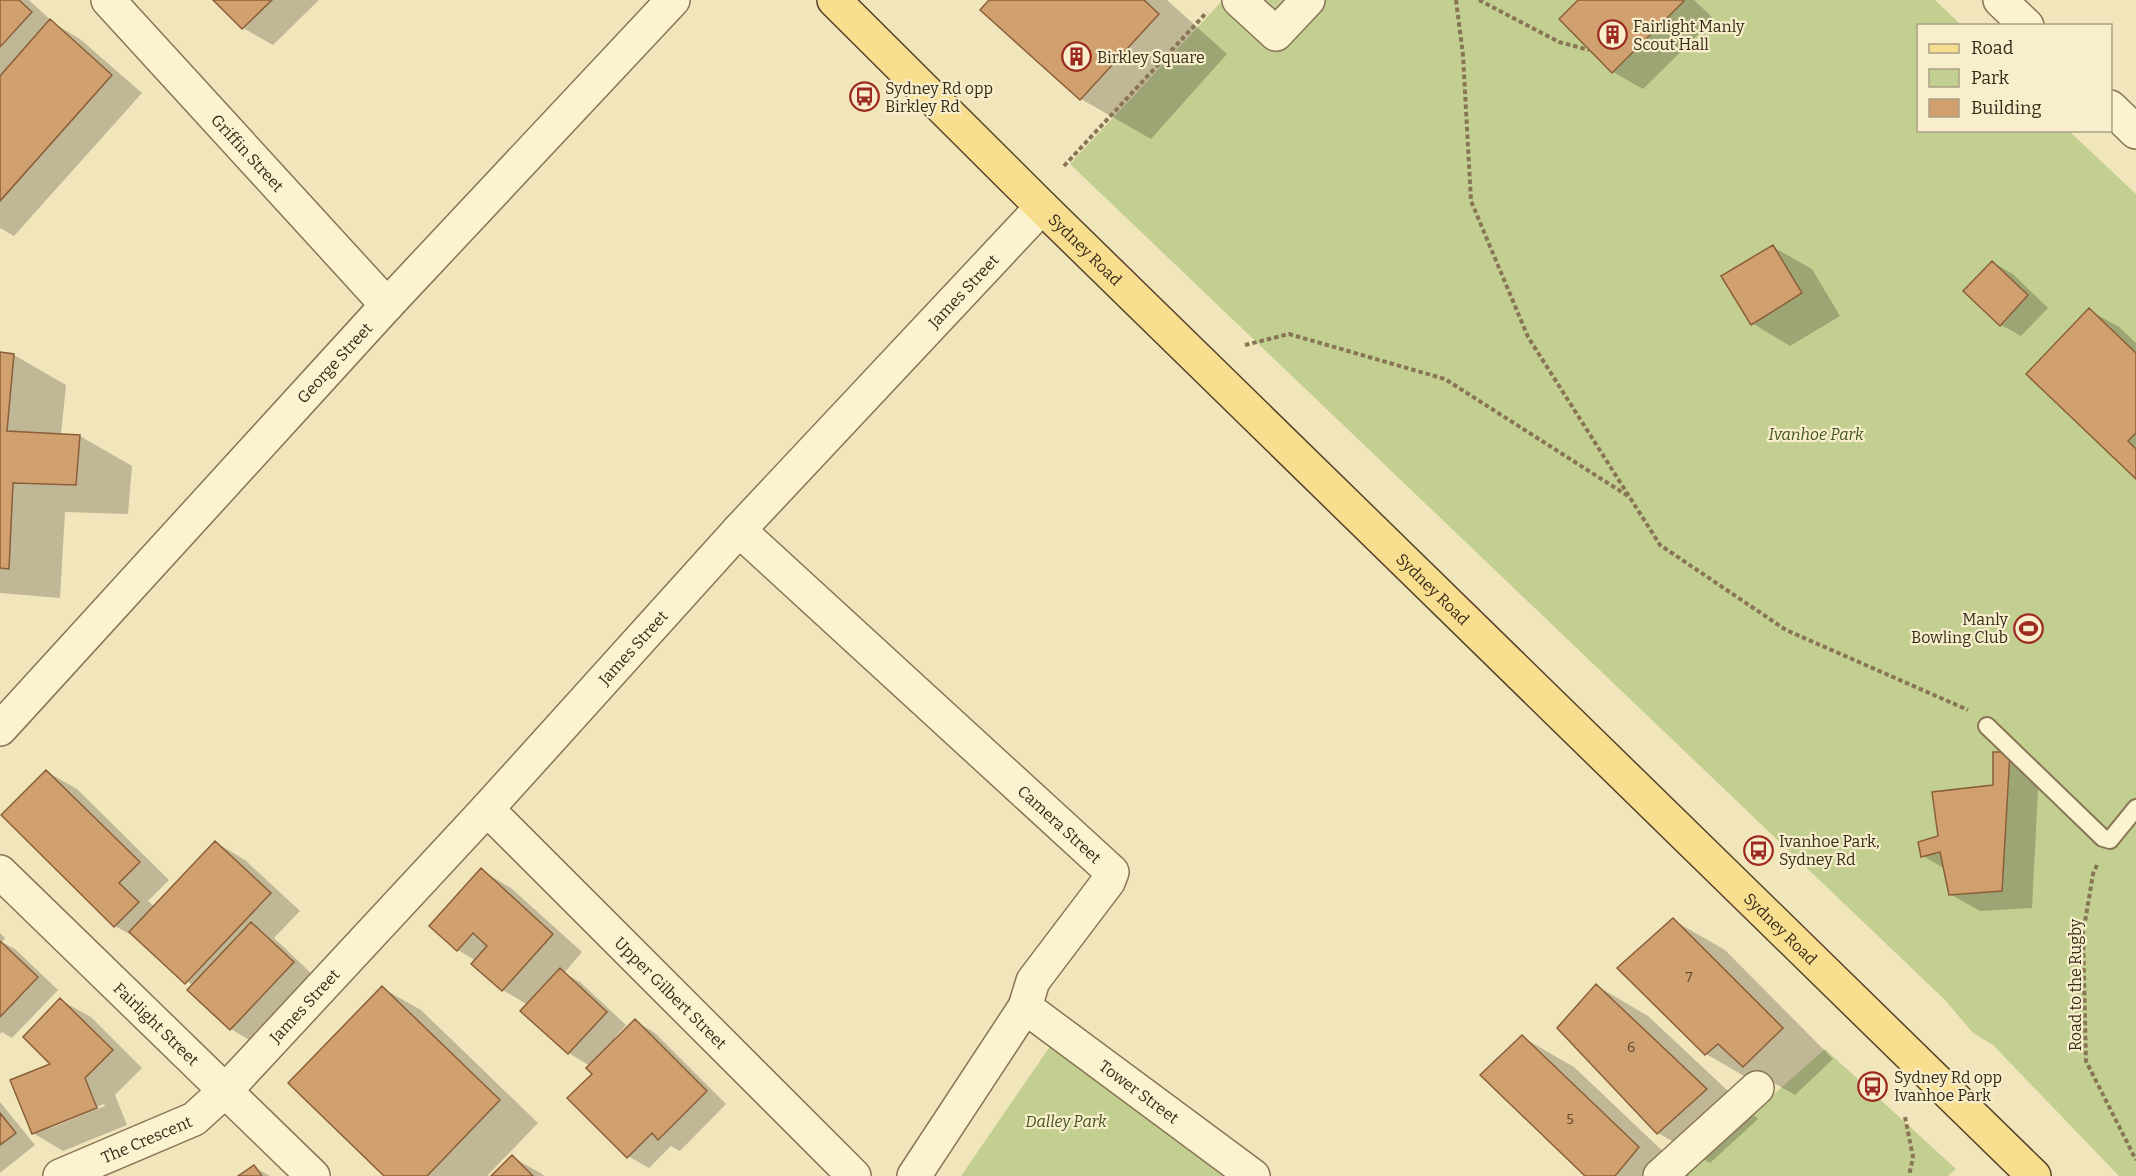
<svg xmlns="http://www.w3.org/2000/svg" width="2136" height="1176" font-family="Bitter,serif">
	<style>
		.green { fill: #c3cf90 }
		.shadow { fill: #0003; fill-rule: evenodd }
		.building { fill: #d1a06f; stroke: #8a5f39; stroke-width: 1.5 }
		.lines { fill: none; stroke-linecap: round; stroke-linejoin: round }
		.service-casing { stroke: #897555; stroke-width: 20 }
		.minor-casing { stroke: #897555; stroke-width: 36 }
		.tertiary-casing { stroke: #897555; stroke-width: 36 }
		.primary-casing { stroke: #56422a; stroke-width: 36 }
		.path { stroke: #897555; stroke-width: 4; stroke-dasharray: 4.5 3; stroke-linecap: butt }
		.service { stroke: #fbf2d0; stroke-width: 16 }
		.minor { stroke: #fbf2d0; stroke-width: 33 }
		.tertiary { stroke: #fbf2d0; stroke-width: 33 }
		.primary { stroke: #f8df90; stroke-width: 33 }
		.labels { text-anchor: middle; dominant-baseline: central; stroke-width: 4.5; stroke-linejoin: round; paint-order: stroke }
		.number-label { font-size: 14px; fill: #5e4830 }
		.poi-label { font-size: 16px; fill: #372b1b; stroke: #f8eecc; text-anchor: start }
		.street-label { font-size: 16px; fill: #372b1b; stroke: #f8eecc }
		.park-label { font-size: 16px; font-style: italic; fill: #435520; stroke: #f8eecc }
	</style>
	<rect width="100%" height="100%" fill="#f1e5bc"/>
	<path class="green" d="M1223,0H1935L1961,25L1918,26V130L2069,131L2136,194V1176H2119L1993,1045L1973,1033L1945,1000L1070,164Z
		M1053,1042L1231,1176H961Z
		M1825,1049L1956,1169L1948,1176H1681Z"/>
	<path class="shadow" d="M0,0H29L55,24L80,39L142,93L14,236L0,228Z
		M215,0H319L273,45L243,28Z
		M991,0H1167L1227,54L1151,139L1081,99L982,10Z
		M1580,0H1694L1714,19L1643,89L1613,72Z
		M1773,247L1812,269L1840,316L1790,346L1752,323Z
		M1992,262L2013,274L2048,308L2021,336L2001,325Z
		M2089,310L2119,327L2136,343V477Z
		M0,354L14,355L66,385L61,435L80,436L132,466L128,514L65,512L60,598L0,593Z
		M1995,753L2039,771L2032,908L1980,911L1950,894L1945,869L1923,856L1995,786Z
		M47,772L77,789L169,880L148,901L155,907L215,842L245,860L300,911L274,938L313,975L251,1041L231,1029L193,986L142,941L115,926L4,815Z
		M481,870L511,888L582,952L564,973L580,982L626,1025L615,1037L616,1039L635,1021L655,1033L726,1104L680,1151L671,1146L649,1168L628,1156L590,1066L569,1053L528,1005L503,990L476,961L458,950Z
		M1673,920L1725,950L1833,1059L1795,1095L1765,1078L1758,1084L1706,1054L1620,968Z
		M0,933L5,938L2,942L15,949L58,990L12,1038L2,1032L0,1034Z
		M1597,986L1648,1016L1758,1119L1710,1163L1658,1133Z
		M382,988L421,1010L538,1123L487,1176H386Z
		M60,1000L91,1017L142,1068L115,1095L127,1125L63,1151L33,1133L53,1064ZM104,1104L105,1106L51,1128V1125Z
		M1522,1037L1574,1067L1689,1176H1587Z
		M0,1102L35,1145L0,1173Z
		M512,1157L542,1174L544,1176H493Z
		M254,1167L270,1176H240Z"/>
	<path class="building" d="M0,0H19L32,12L0,47Z
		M213,0H272L242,29Z
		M989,0H1144L1159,14L1080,100L980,10Z
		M1578,0H1683L1684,1L1612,73L1559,19Z
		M50,19L112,75L0,201V76Z
		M1773,245L1802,293L1751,325L1721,276Z
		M1992,261L2028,295L2000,326L1963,291Z
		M2089,308L2136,353V433L2128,441L2136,449V479L2026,374Z
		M0,352L14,354L7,431L80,435L76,485L13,483L9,569L0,568Z
		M1993,752H2010L2002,891L1949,895L1940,852L1921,857L1918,842L1938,836L1932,792L1993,785Z
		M46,770L140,862L119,883L139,902L114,927L1,815Z
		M215,841L271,893L185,984L129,932Z
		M481,868L553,934L502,991L471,964L487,946L473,933L457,951L429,926Z
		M1673,918L1783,1028L1743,1067L1718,1044L1705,1055L1617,968Z
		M251,922L294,962L230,1030L187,990Z
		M0,941L38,977L0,1017Z
		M560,968L607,1012L568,1054L520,1011Z
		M1596,984L1707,1089L1657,1134L1557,1028Z
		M382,986L500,1100L427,1176H384L288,1083Z
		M60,998L113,1050L85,1078L97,1108L32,1134L10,1080L50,1064L23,1037Z
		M635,1019L707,1091L658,1140L652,1133L627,1158L567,1098L592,1074L586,1068Z
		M1522,1035L1639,1147L1615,1176H1585L1480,1075Z
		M0,1113L16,1133L0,1145Z
		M512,1155L533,1176H491Z
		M254,1165L262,1176H238Z"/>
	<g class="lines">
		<defs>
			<path id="service" d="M1987,726L2103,838L2110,840L2136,808"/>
			<g id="minor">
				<path id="s1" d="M108,0L387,305"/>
				<path d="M1239,0L1276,34L1308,0"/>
				<path id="s2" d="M739,530L1112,872L1108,882L1033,981L1025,1007L914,1176"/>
				<path id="s3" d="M0,729L387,305L673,0"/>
				<path id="s4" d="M487,809L854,1176"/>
				<path id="s5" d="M0,872L313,1176"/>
				<path id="s6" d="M1025,1007L1253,1176"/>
				<path id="s7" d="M60,1176L194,1119L226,1090L487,809L739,530L1042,207"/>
				<path d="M1660,1176L1757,1088"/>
			</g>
			<path id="tertiary" d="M2000,0L2027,26
				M2110,107L2136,132"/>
			<g id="primary">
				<path id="s8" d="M834,0L1042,207L2034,1176"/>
			</g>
		</defs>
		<use href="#service" class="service-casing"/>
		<use href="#minor" class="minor-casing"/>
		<use href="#tertiary" class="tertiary-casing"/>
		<use href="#primary" class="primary-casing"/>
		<path class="path" d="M1456,0L1463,55L1471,201L1528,337L1660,545L1786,630L1968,710
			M1479,0L1559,42L1589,50
			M1064,166L1207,12
			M1245,345L1289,334L1445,379L1628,496
			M2097,865L2093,874L2083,934L2086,1061L2136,1160
			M1905,1117L1913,1157L1909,1176"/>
		<use href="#service" class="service"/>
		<use href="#minor" class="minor"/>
		<use href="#tertiary" class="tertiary"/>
		<use href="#primary" class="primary"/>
	</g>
	<defs>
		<symbol id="building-ring" viewBox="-11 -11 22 22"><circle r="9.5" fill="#f8eecc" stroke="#9c2a21" stroke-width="1.5"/><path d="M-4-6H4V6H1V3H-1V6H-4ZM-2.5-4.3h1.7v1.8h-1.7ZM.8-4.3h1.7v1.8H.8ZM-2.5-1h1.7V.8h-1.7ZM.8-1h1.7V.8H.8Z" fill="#9c2a21"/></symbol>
		<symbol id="bus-ring" viewBox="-11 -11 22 22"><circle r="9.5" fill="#f8eecc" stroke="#9c2a21" stroke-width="1.5"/><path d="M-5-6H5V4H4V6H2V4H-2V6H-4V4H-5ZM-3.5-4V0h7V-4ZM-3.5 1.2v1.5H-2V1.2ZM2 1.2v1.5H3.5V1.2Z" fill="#9c2a21"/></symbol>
		<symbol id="stadium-ring" viewBox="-11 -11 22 22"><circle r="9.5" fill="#f8eecc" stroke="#9c2a21" stroke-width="1.5"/><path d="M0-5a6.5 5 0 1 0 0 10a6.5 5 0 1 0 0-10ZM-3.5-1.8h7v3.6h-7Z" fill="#9c2a21"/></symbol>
	</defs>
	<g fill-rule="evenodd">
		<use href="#building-ring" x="1596" y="18" width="33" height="33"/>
		<use href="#building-ring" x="1060" y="40" width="33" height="33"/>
		<use href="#bus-ring" x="848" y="80" width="33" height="33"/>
		<use href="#stadium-ring" x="2012" y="612" width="33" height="33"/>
		<use href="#bus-ring" x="1742" y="834" width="33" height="33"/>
		<use href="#bus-ring" x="1856" y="1070" width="33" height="33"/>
	</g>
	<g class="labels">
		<g class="number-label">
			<text x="1689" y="977">7</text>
			<text x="1631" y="1047">6</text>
			<text x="1570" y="1119">5</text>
		</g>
		<g class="poi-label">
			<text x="1633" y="26">Fairlight Manly<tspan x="1633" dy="18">Scout Hall</tspan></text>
			<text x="1097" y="57">Birkley Square</text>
			<text x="885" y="88">Sydney Rd opp<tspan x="885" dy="18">Birkley Rd</tspan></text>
			<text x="2008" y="619" text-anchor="end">Manly<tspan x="2008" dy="18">Bowling Club</tspan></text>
			<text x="1779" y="841">Ivanhoe Park,<tspan x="1779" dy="18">Sydney Rd</tspan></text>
			<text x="1894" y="1077">Sydney Rd opp<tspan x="1894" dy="18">Ivanhoe Park</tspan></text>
		</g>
		<g class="street-label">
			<text stroke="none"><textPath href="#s1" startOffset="207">Griffin Street</textPath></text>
			<text stroke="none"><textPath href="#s8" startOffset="354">Sydney Road</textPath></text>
			<text stroke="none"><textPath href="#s7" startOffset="1276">James Street</textPath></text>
			<text stroke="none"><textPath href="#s3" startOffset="496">George Street</textPath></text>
			<text stroke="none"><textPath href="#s8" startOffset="840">Sydney Road</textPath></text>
			<text stroke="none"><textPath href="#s7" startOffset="790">James Street</textPath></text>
			<text stroke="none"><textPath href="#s2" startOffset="435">Camera Street</textPath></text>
			<text stroke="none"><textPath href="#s8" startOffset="1326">Sydney Road</textPath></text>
			<text transform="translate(2075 985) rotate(-90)">Road to the Rugby</text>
			<text stroke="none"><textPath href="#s4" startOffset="260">Upper Gilbert Street</textPath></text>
			<text stroke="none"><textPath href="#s7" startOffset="304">James Street</textPath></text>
			<text stroke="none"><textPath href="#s5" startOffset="218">Fairlight Street</textPath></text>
			<text stroke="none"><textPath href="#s6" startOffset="142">Tower Street</textPath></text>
			<text stroke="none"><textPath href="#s7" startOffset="94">The Crescent</textPath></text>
		</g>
		<g class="park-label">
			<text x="1816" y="434">Ivanhoe Park</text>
			<text x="1066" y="1121">Dalley Park</text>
		</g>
	</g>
	<rect x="1917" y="24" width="195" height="108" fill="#f8eecc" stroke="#aba085" stroke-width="1.5"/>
	<rect x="1929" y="44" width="30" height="9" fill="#f8df90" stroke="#aba085" stroke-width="1.5"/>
	<text x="1971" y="54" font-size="18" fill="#372b1b">Road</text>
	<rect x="1929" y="69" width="30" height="18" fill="#c3cf90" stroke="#aba085" stroke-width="1.5"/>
	<text x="1971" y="84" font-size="18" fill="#372b1b">Park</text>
	<rect x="1929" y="99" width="30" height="18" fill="#d1a06f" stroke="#aba085" stroke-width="1.5"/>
	<text x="1971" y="114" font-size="18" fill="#372b1b">Building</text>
</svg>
